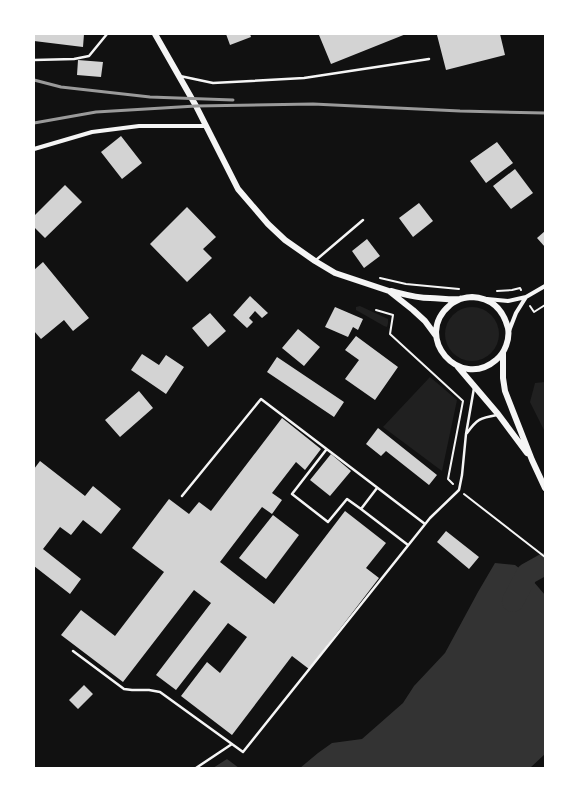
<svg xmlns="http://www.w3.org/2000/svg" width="579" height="802" font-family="Manrope,sans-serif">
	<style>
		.green { fill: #202020 }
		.water { fill: #333 }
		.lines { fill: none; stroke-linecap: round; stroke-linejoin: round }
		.river { stroke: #333; stroke-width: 22 }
		.building { fill: #d3d3d3 }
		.path { stroke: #f5f5f5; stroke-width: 2 }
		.service { stroke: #f5f5f5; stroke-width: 2.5 }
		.minor { stroke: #f5f5f5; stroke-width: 4 }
		.tertiary { stroke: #f5f5f5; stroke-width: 6 }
		.rail { stroke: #9a9a9a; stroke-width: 3 }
	</style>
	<rect width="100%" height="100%" fill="#111"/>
	<path class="green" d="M360,306L388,319V323L387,327L384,326L356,310V307Z
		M445 334a27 27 0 1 1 54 0a27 27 0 1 1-54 0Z
		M430,377L457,400L442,471L383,427Z
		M545,382V432L530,402L535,383Z"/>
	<path class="water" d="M495,563L515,565L527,574L545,595V754L530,768H300L318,753L332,743L362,739L403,703L414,686L445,653L478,592Z
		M227,759L239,768H213Z"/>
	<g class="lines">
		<path class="river" d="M513,601L527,574L545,564"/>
	</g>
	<path class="building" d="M34,34H84L83,47L34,41Z
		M226,34H250L251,37L230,45Z
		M322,34H406L331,64L319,35Z
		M442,34H500L505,55L446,70L437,35Z
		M78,60L103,62L101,77L77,75Z
		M121,136L142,163L122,179L101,152Z
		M497,142L513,163L486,183L470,161Z
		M515,169L533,193L511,209L493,186Z
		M65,185L82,202L45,238L34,227V216Z
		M419,203L433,221L413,237L399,218Z
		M187,207L216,237L203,249L212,258L187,282L150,244Z
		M545,231V247L537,238Z
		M367,239L380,256L364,268L352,251Z
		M43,262L89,318L73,331L64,320L41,339L34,331V270Z
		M250,296L268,313L262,318L255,311L249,318L253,322L247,328L233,315Z
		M335,307L363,319L358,330L353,327L348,337L325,327Z
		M210,313L226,331L208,347L192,328Z
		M298,329L320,347L304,366L282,348Z
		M356,336L398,367L375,400L345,379L359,360L345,350Z
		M142,354L159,365L166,355L184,367L166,394L131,370Z
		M277,357L344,402L334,417L267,372Z
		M139,391L153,408L120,437L105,420Z
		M282,418L321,449L305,470L296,462L272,493L282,500L272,514L262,507L220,562L274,604L345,511L386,543L366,568L379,578L309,669L292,656L232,735L181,696L207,662L220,673L247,637L228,623L176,690L156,675L211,603L194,590L123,682L61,635L81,610L115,636L164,572L132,548L169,499L189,514L199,502L211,511Z
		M378,428L437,475L429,485L386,451L381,456L366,444Z
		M331,454L351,471L330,496L310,480Z
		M40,461L85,496L93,486L121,509L101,534L83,520L71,535L60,527L43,549L81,579L70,594L34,566V469Z
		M273,515L299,535L266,579L239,558Z
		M446,531L479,557L469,569L437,542Z
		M84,685L93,694L78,709L69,700Z"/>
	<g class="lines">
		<path class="path" d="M380,278L406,284L459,289
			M497,291L512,290L520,288L521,290
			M530,306L534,312L545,305
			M376,310L393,315L390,334L463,401L448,479L453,484
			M464,494L545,557"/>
		<path class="service" d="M34,60L74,59L89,56L107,34
			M180,76L213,83L304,78L429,59
			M316,260L363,220
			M467,433C477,419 480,418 497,415
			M326,450L292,494L328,522L347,499L361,509
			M377,488L361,509L408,545
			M182,496L261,399L425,524
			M73,651L124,689L132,690H149L160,692L243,752L430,518L459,490L462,475L466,434L474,388
			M196,768L232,744"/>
		<path class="minor" d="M34,149L92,132L139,126H206
			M487,299L508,301L526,297L545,286
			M509,331L516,313L526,297"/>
		<path class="tertiary" d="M155,34L196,106L238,189L268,224L285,240L315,261L335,273L389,291L413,310L425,321L436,336
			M391,291C403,294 417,298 430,298C440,298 450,300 460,299C464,298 468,297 472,297C492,298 503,309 508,328C510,339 505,353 496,360C460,391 412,337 450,305C452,302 457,301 460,299
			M503,353V378L505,391L532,460L545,488
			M458,367L498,414L527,453"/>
		<path class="rail" d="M34,80L61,87L150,97L233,100
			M34,123L96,112L196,106L313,104L460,111L545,113"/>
	</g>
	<rect width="579" height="802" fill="none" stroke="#ffffff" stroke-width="70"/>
</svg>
